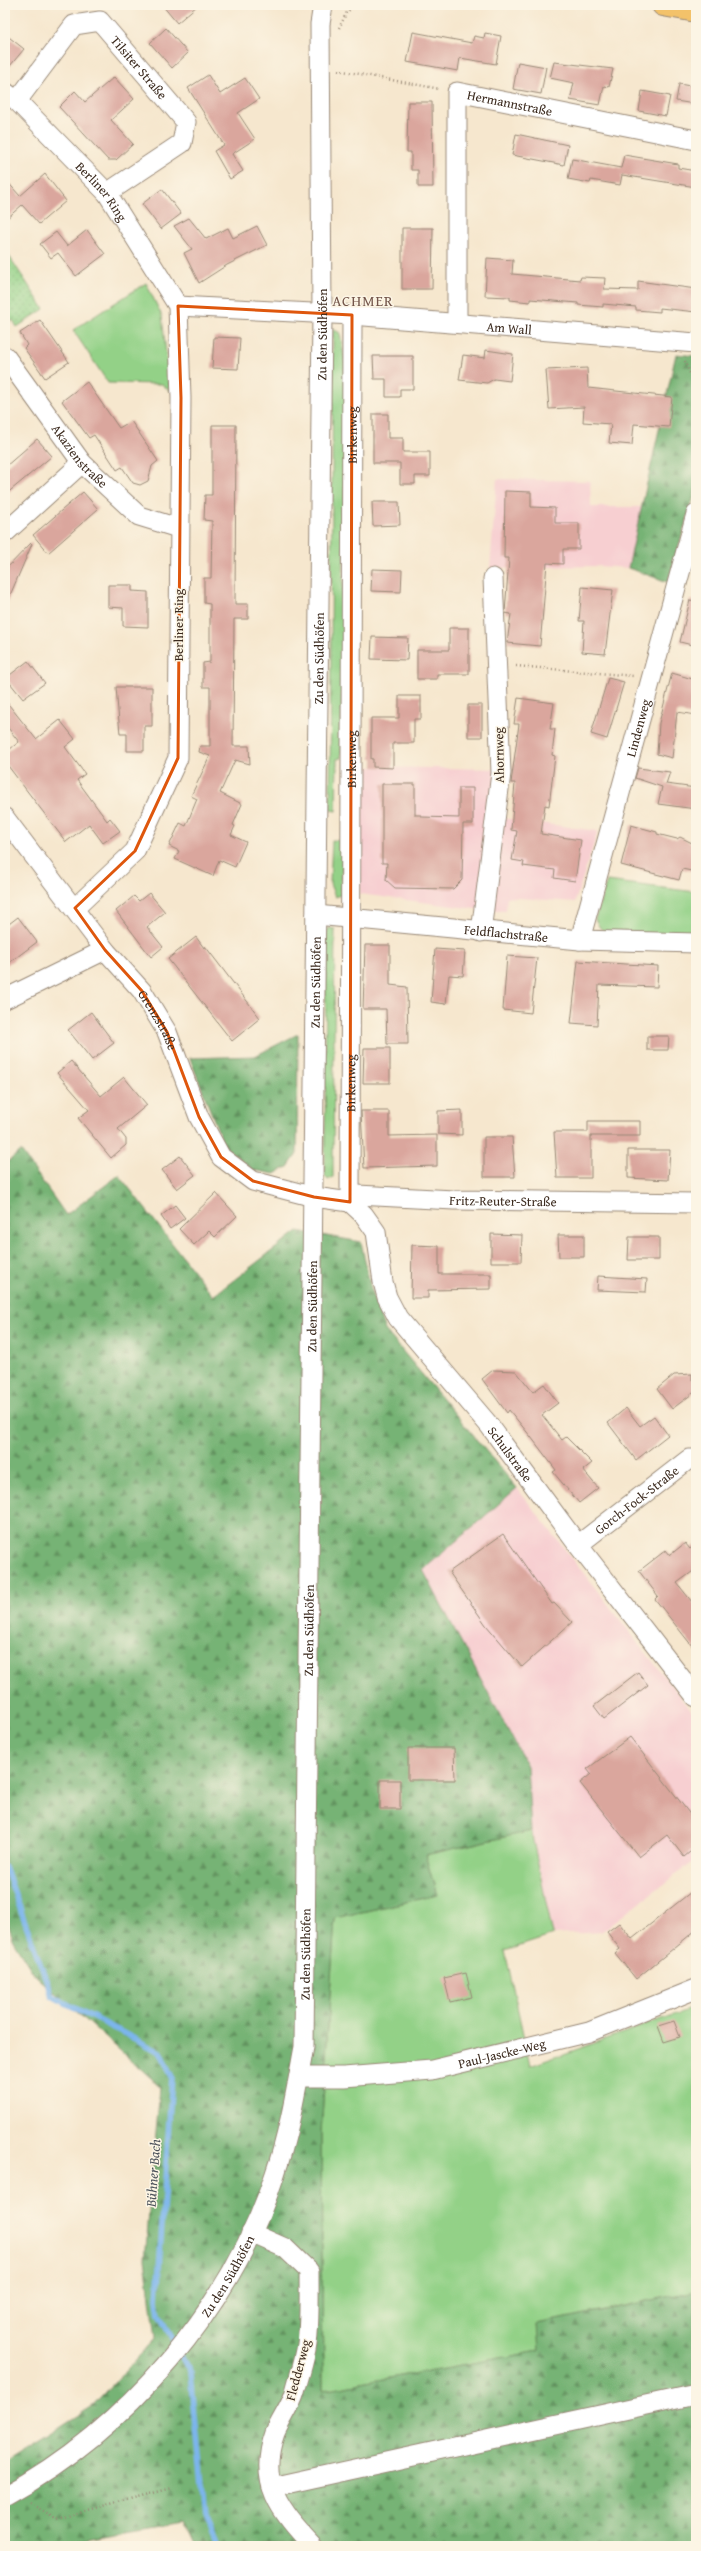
<svg xmlns="http://www.w3.org/2000/svg" width="701" height="2551" font-family="'Gentium Book Plus',serif">
	<style>
		.built { fill: #f7cfd1 }
		.green { fill: #93d187; stroke: #677e52 }
		.forest { fill: url(#forest-firs); stroke: #586e49 }
		.garden { fill: url(#garden-dots); stroke: #677e52 }
		.lines { fill: none; stroke-linecap: round; stroke-linejoin: round }
		.stream { stroke: #7bb5ec; stroke-width: 5.5 }
		.building { fill: #daa69d }
		.minor-casing { stroke: #988876; stroke-width: 21 }
		.major-casing { stroke: #988876; stroke-width: 24 }
		.path { stroke: #988876; stroke-width: 2.5; stroke-dasharray: 1 3; stroke-linecap: butt }
		.minor { stroke: #fff; stroke-width: 19 }
		.major { stroke: #f3c26a; stroke-width: 22 }
		.marked { fill: none; stroke: #df570d; stroke-width: 3; stroke-linejoin: round }
		.labels { text-anchor: middle; dominant-baseline: central; stroke-width: 3; stroke-linejoin: round; paint-order: stroke }
		.street-label { font-size: 13px; fill: #3b2a1e; stroke: #fcf5e5 }
		.water-label { font-size: 14px; font-style: italic; fill: #4e545c; stroke: #fcf5e5 }
		.quarter-label { font-size: 15px; letter-spacing: 1px; fill: #73554a; stroke: #fcf5e5 }
	</style>
	<defs>
		<pattern id="forest-firs" width="22" height="20" patternUnits="userSpaceOnUse"><rect width="22" height="20" fill="#76b374"/><path d="M5 1l3.5 6h-7zM16 11l3.5 6h-7z" fill="#62925f"/></pattern>
		<pattern id="garden-dots" width="8" height="8" patternUnits="userSpaceOnUse"><rect width="8" height="8" fill="#93d187"/><path d="M2 2h.1M6 6h.1" fill="none" stroke="#79aa6e" stroke-width="1.8" stroke-linecap="round"/></pattern>
	</defs>
	<rect width="100%" height="100%" fill="#fcf5e5"/>
	<filter id="ink" filterUnits="userSpaceOnUse"><feTurbulence type="fractalNoise" baseFrequency=".025" numOctaves="2"/><feDisplacementMap in="SourceGraphic" scale="8" xChannelSelector="R" yChannelSelector="G"/><feConvolveMatrix kernelMatrix="1 2 1 2 8 2 1 2 1" color-interpolation-filters="sRGB"/></filter>
	<filter id="wash" filterUnits="userSpaceOnUse"><feTurbulence type="fractalNoise" baseFrequency=".012" numOctaves="4" result="noise"/><feDisplacementMap in="SourceGraphic" scale="16" xChannelSelector="R" yChannelSelector="G"/><feGaussianBlur stdDeviation="0.9" result="paint"/><feColorMatrix in="noise" values="0 0 0 0 0 0 0 0 0 0 0 0 0 0 0 0 0 1.4 0 .05"/><feComposite in="paint" operator="in"/></filter>
	<g filter="url(#wash)">
		<rect width="100%" height="100%" fill="#f6e7ce"/>
		<path class="built" d="M497,479L590,481L591,507H642L628,568L598,566L490,568Z
			M359,767L508,769L502,818L598,831L575,902L507,897L506,911L475,909L360,894Z
			M517,1488L696,1717V1859L601,1932L553,1935L531,1831L527,1766L423,1570Z"/>
		<path class="green" d="M146,283L162,316L170,391L162,384L108,383L73,330Z
			M333,329L340,333L346,367L341,758L337,759L336,811L330,810Z
			M332,840L343,841L341,895L335,897L330,884Z
			M607,881L696,892V933L690,936L609,933L600,928L595,919Z
			M329,928L335,929L333,1170V1177L328,1180L325,1176L326,933Z
			M531,1831L553,1935L505,1951L530,2066L696,2007V2291L537,2324L540,2351L323,2390L321,2133L335,1918L437,1895L425,1855Z"/>
		<path class="forest" d="M676,354L696,356V489L668,582L628,568Z
			M298,1034L297,1154L288,1167L274,1174L253,1170L224,1146L190,1058L255,1056Z
			M21,1151L66,1215L119,1175L213,1296L298,1231L361,1242L372,1294L385,1330L517,1488L423,1570L527,1766L531,1831L425,1855L437,1895L335,1918L321,2133L323,2390L539,2351L537,2324L696,2291V2546H195L184,2523L52,2546H5V2461L93,2406L155,2339L145,2259L160,2086L34,1974L15,1944L5,1916V1164Z"/>
		<path class="garden" d="M5,250L44,309L17,327L13,320L5,326Z"/>
		<g class="lines">
			<path class="stream" d="M5,1867L52,1996L160,2052L172,2077L157,2299L159,2315L191,2373L205,2519L217,2546"/>
		</g>
		<g id="blocks">
			<path class="building" d="M162,5H198L177,23Z
				M166,28L188,53L172,68L150,43Z
				M413,32L472,43L474,36L484,38L485,33L501,36L496,64L460,58L458,71L407,62Z
				M5,34L24,49L5,72Z
				M518,62L546,67L541,94L513,89Z
				M554,62L613,69L609,87L604,86L600,105L570,100L574,83L550,78Z
				M208,75L220,94L245,78L259,99L238,113L255,139L232,154L243,171L230,179L214,151L224,145L188,88Z
				M114,77L134,99L111,120L133,144L116,160H108L59,107L75,91L85,102Z
				M679,84L696,87L694,104L676,101Z
				M642,91L670,96L666,116L639,111Z
				M408,102H432L433,187H418V170H411V152H407Z
				M516,134L568,145L564,165L512,155Z
				M624,155L678,164V168L696,171V187L622,175L620,185L591,180L590,183L568,179L572,159L621,168Z
				M45,174L66,201L39,224L22,205L5,220V179L20,196Z
				M162,189L181,214L161,229L142,204Z
				M189,218L206,239L228,228L233,238L257,226L267,245L227,265L199,283L184,253L192,249L174,226Z
				M402,228H433L432,289H402Z
				M87,230L105,254L76,276L58,253L51,258L40,244L56,232L67,246Z
				M487,258L513,260L512,274L580,280L581,277L605,278L604,289L638,290V281L696,289V312L660,308V312L636,310V307L603,304V307L578,305V303L530,299V302L510,300V297L485,296Z
				M40,320L69,362L45,378L24,348L27,345L20,333Z
				M214,337L240,338L238,369L212,368Z
				M486,350L513,354L510,381L494,379L487,383L459,380L463,355L485,358Z
				M373,356H413V389H400V397H386V379H374Z
				M587,368L588,388L672,397L669,427L634,424L632,445L609,443L611,424L583,422L584,407L549,409L546,370Z
				M87,382L119,428L131,421L158,461L152,466L148,481L140,485L133,483L122,467L117,470L94,435L89,438L62,401Z
				M373,414H388V438H403V452H430V476H415V484H400V463H373Z
				M212,425H236L235,604H248V619H234L233,746H249L250,764L235,760L220,793L242,804L233,825L235,826L231,835L246,842L235,867L219,860L213,876L175,859L179,851L169,846L180,823L186,826L197,799L191,796L210,756L199,752L200,746H210V687H203V663L210,662V604L204,603V578H211L212,521L204,520L205,495H212Z
				M37,439L52,456L5,495V467Z
				M505,491L531,492V507L555,508V523H579V549H563V564L547,563L540,646L507,643L511,614L505,613L509,558H504Z
				M83,492L98,509L48,553L33,535Z
				M372,502H399L400,525L373,526Z
				M31,543L32,544L5,607V570Z
				M372,569L402,570L401,592L371,591Z
				M108,585H132V591L148,592V627L123,626V608L108,607Z
				M582,587L613,590L605,654L582,652L584,621H579Z
				M690,600L696,601V646L680,642Z
				M449,628H469V674H437V679H417V650H449Z
				M372,637L408,638L407,660L371,659Z
				M28,661L45,683L23,699L6,678Z
				M672,673L696,680V715L677,712L672,758L657,754L659,723Z
				M608,678L624,682L607,739L591,734Z
				M116,687H152V726H144V751H127V734H120Z
				M399,696H421V719H414V743H393V768L373,767V759H371V718H399Z
				M518,698L554,703L550,729H555L552,755L555,756L549,806L545,805L541,834L581,840L575,881L554,878L555,870L523,866L524,862L512,860L517,831L511,830L515,783H511L519,724H514Z
				M5,700L36,739L60,720L75,739L65,747L85,774L77,780L107,821L110,818L120,831L103,843L89,824L66,842L5,762V753L19,742L5,724Z
				M468,705H482V737H468Z
				M638,768L670,772L666,784L696,788V809L658,804L662,787L635,778Z
				M382,784H415V815H421V817L459,818V788H473V824H463L462,880L453,889L395,888L386,880L387,863H382Z
				M631,825L657,832V834L677,839L680,837L696,845V872L682,869L679,880L621,865Z
				M149,893L165,912L147,927L163,947L151,957L116,911L134,896L139,901Z
				M18,917L37,942L5,966V927Z
				M196,937L204,948L205,946L260,1018L232,1041L168,959Z
				M365,945H390V985L407,987L408,1044H387L386,1009H363Z
				M435,949L465,951L463,976L449,975L446,1004L431,1002Z
				M507,956L537,958L531,1013L503,1010Z
				M578,961L658,966L657,987L599,985L597,1025L571,1023Z
				M91,1012L114,1043L92,1060L68,1030Z
				M647,1036H669L668,1050H647Z
				M364,1048H390V1083H363Z
				M71,1061L101,1096L124,1077L147,1105L118,1129L126,1139V1145L111,1158L78,1118L89,1110L57,1073Z
				M462,1110V1135L438,1134V1111Z
				M361,1111H389V1136L437,1135V1166L364,1168Z
				M588,1121H640V1136H591V1178H557L554,1132H588Z
				M484,1137H512L515,1177H484Z
				M628,1150H670L668,1180L628,1178Z
				M180,1156L195,1175L177,1189L162,1170Z
				M216,1193L237,1216L215,1237L209,1231L194,1245L179,1229Z
				M175,1205L185,1218L170,1229L161,1216Z
				M491,1234L522,1235L521,1262H491Z
				M558,1235H584V1257H559Z
				M629,1237H659V1260H628Z
				M412,1245L439,1246V1274H491V1289L428,1290V1298H411Z
				M598,1276L647,1279L646,1292L597,1290Z
				M493,1370L516,1371L533,1392L544,1384L558,1403L542,1415L562,1440L566,1437L592,1463L583,1470L598,1488L579,1503L553,1472L556,1470L531,1437L509,1410L507,1413L482,1379Z
				M692,1374V1380H696V1391L672,1409L657,1389L674,1375Z
				M626,1408L640,1426L654,1416L668,1435L636,1460L608,1423Z
				M503,1534L552,1604L554,1603L572,1622L522,1667L486,1625L449,1572Z
				M685,1543L690,1549L696,1544V1569L677,1583L696,1607V1651L655,1599L658,1596L639,1571L666,1550L670,1555Z
				M638,1672L648,1685L604,1719L594,1706Z
				M630,1737L696,1822V1847L684,1857L667,1835L639,1857L580,1783L591,1774L587,1769Z
				M408,1748H454L455,1780H408Z
				M380,1780H400V1809H380Z
				M696,1888V1930L636,1979L615,1953L620,1949L607,1932L619,1923L632,1939Z
				M466,1973L472,1997L450,2002L444,1978Z
				M674,2021L680,2037L664,2042L658,2026Z"/>
		</g>
	</g>
	<g filter="url(#ink)">
		<use href="#blocks" fill-opacity="0" stroke="#988876" stroke-width="1"/>
		<g class="lines">
			<defs>
				<g id="minor">
					<path id="s1" d="M5,92L17,101L107,193L178,306L181,398L178,758L135,851L75,908"/>
					<path id="s2" d="M17,101L74,25L100,21L186,122L182,143L107,193"/>
					<path id="s3" d="M178,306L352,315L696,343"/>
					<path id="s4" d="M457,323V92L696,140"/>
					<path id="s5" d="M5,356L82,463L139,516L178,528"/>
					<path d="M5,533L82,463"/>
					<path id="s6" d="M5,818L105,950L142,991L167,1032L199,1117L221,1157L253,1181L314,1197L350,1202"/>
					<path id="s7" d="M316,915L580,940L696,943"/>
					<path d="M481,932L501,773L493,578"/>
					<path id="s8" d="M580,940L696,514"/>
					<path d="M5,999L105,950"/>
					<path id="s9" d="M350,1202L352,315"/>
					<path id="s10" d="M350,1202L364,1215L376,1232L383,1282L387,1297L398,1318L489,1425L578,1545L696,1697"/>
					<path id="s11" d="M350,1202L357,1195L454,1200L696,1203"/>
					<path id="s12" d="M578,1545L689,1459H696"/>
					<path id="s13" d="M299,2077H344L432,2070L589,2032L696,1989"/>
					<path d="M251,2233L285,2248L309,2271C309,2295 310,2321 307,2344C305,2360 299,2376 295,2392C291,2406 281,2419 275,2433C257,2483 280,2511 313,2546"/>
					<path d="M272,2487L696,2394"/>
					<path id="s14" d="M5,2496C128,2429 232,2307 275,2174C289,2133 296,2090 304,2047L322,313L320,24L323,5"/>
				</g>
				<path id="major" d="M663,5L696,11"/>
			</defs>
			<use href="#minor" class="minor-casing"/>
			<use href="#major" class="major-casing"/>
			<path class="path" d="M339,28L347,12L354,5
				M338,70L440,89
				M685,361L696,388
				M516,666L634,676
				M29,2503L56,2518L172,2488"/>
			<use href="#minor" class="minor"/>
			<use href="#major" class="major"/>
		</g>
	</g>
	<path class="marked" d="M178,306L352,315L350,1202L314,1197L253,1181L221,1157L199,1117L167,1032L142,991L105,950L75,908L135,851L178,758L181,398Z"/>
	<g class="labels">
		<g class="street-label">
			<text stroke="none"><textPath href="#s2" startOffset="182">Tilsiter Straße</textPath></text>
			<text stroke="none"><textPath href="#s4" startOffset="285">Hermannstraße</textPath></text>
			<text stroke="none"><textPath href="#s1" startOffset="139">Berliner Ring</textPath></text>
			<text stroke="none"><textPath href="#s3" startOffset="332">Am Wall</textPath></text>
			<text stroke="none"><textPath href="#s14" startOffset="2273">Zu den Südhöfen</textPath></text>
			<text stroke="none"><textPath href="#s9" startOffset="767">Birkenweg</textPath></text>
			<text stroke="none"><textPath href="#s5" startOffset="125">Akazienstraße</textPath></text>
			<text transform="translate(178 625) rotate(-90)">Berliner Ring</text>
			<text stroke="none"><textPath href="#s14" startOffset="1949">Zu den Südhöfen</textPath></text>
			<text stroke="none"><textPath href="#s8" startOffset="220">Lindenweg</textPath></text>
			<text transform="translate(499 755) rotate(-91)">Ahornweg</text>
			<text stroke="none"><textPath href="#s9" startOffset="443">Birkenweg</textPath></text>
			<text stroke="none"><textPath href="#s7" startOffset="191">Feldflachstraße</textPath></text>
			<text stroke="none"><textPath href="#s14" startOffset="1625">Zu den Südhöfen</textPath></text>
			<text stroke="none"><textPath href="#s6" startOffset="254">Grenzstraße</textPath></text>
			<text stroke="none"><textPath href="#s9" startOffset="119">Birkenweg</textPath></text>
			<text stroke="none"><textPath href="#s11" startOffset="156">Fritz-Reuter-Straße</textPath></text>
			<text stroke="none"><textPath href="#s14" startOffset="1301">Zu den Südhöfen</textPath></text>
			<text stroke="none"><textPath href="#s10" startOffset="306">Schulstraße</textPath></text>
			<text stroke="none"><textPath href="#s12" startOffset="74">Gorch-Fock-Straße</textPath></text>
			<text stroke="none"><textPath href="#s14" startOffset="977">Zu den Südhöfen</textPath></text>
			<text stroke="none"><textPath href="#s14" startOffset="653">Zu den Südhöfen</textPath></text>
			<text stroke="none"><textPath href="#s13" startOffset="205">Paul-Jascke-Weg</textPath></text>
			<text stroke="none"><textPath href="#s14" startOffset="317">Zu den Südhöfen</textPath></text>
			<text transform="translate(298 2370) rotate(-75)">Fledderweg</text>
		</g>
		<g class="water-label">
			<text transform="translate(153 2173) rotate(-86)">Bühner Bach</text>
		</g>
		<g class="quarter-label">
			<text x="363" y="300">ACHMER</text>
		</g>
	</g>
	<rect width="701" height="2551" fill="none" stroke="#fcf5e5" stroke-width="20"/>
</svg>
